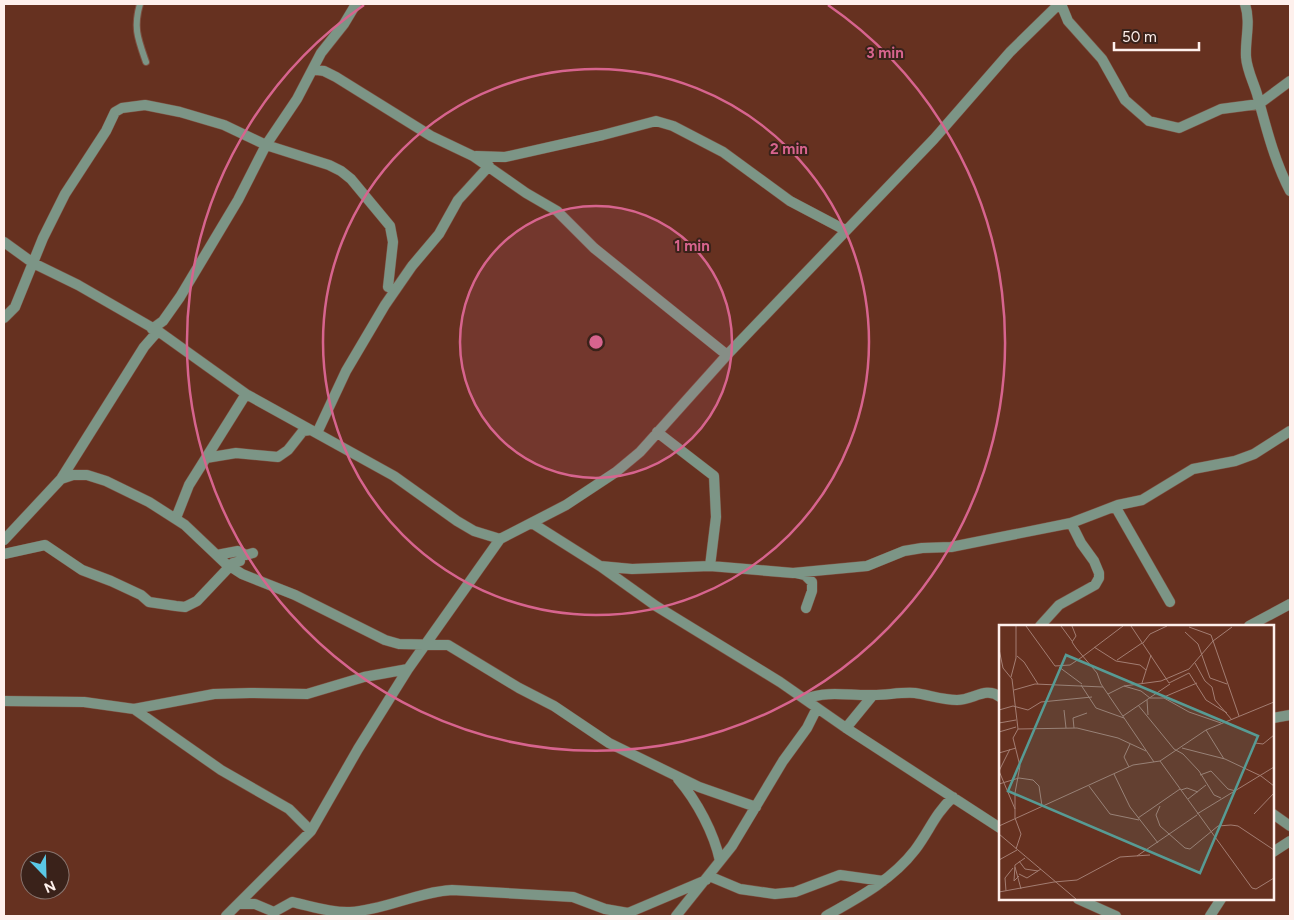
<svg xmlns="http://www.w3.org/2000/svg" width="1294" height="920" font-family="Figtree,sans-serif">
	<style>
		.lines { fill: none; stroke-linecap: round; stroke-linejoin: round }
		.lane-casing { stroke: #7e5041; stroke-width: 8 }
		.street-casing { stroke: #7e5041; stroke-width: 11 }
		.lane { stroke: #7c9586; stroke-width: 6 }
		.street { stroke: #7c9586; stroke-width: 10 }
		.ring { fill: none; stroke: #d7648e; stroke-width: 2.5 }
		.inset-road { fill: none; stroke: #a37d72; stroke-width: 1 }
		.view { fill: #579b94; fill-opacity: 0.15; stroke: #579b94; stroke-width: 2.5 }
		.inset-edge { fill: none; stroke: #fef0ec; stroke-width: 2.5 }
		.centre { fill: #d7648e; stroke: #3a221a; stroke-width: 2.5 }
		.ring-label { font-size: 15px; text-anchor: middle; font-weight: bold; fill: #d7648e; stroke: #3a221a; stroke-width: 4; stroke-linejoin: round; paint-order: stroke }
	</style>
	<rect width="100%" height="100%" fill="#663120"/>
	<g class="lines">
		<defs>
			<path id="lane" d="M140,4C133,28 138,39 146,62"/>
			<path id="street" d="M1061,4L1068,21L1102,59L1125,100L1149,121L1179,128L1221,109L1259,104L1290,81
				M1245,4C1251,23 1245,38 1246,57C1247,70 1253,81 1257,94C1266,127 1274,160 1290,191
				M313,69L324,71L336,77L431,136L473,156L526,193L557,211L594,248L727,355
				M476,156L505,157L603,135L656,121L673,126L723,152L790,201L845,230
				M4,242L33,263L78,285L158,331L246,394L394,476L457,521L474,531L500,539
				M4,318L15,307L43,238L65,194L106,131L115,112L122,108L145,105L180,112L224,125L266,145L329,165L341,171L351,179L390,226L393,242L388,287
				M152,329L163,321L180,297L238,200L266,145L297,99L321,53L344,24L356,4
				M657,432L714,476L716,517L710,566
				M317,433L346,371L385,305L412,266L439,234L458,200L489,166
				M206,458L236,453L278,457L288,450L303,431L311,430
				M61,479L73,475H87L106,481L149,502L185,525L225,563L242,574L295,595L385,640L399,644L448,645L519,688L554,706L609,743L699,787L756,807
				M1115,506L1170,602
				M176,518L189,485L246,394
				M532,523L600,566L656,606L780,682L846,728L1000,828
				M4,540L61,479L144,347L158,331
				M4,554L45,545L82,570L111,581L141,595L149,602L176,606L185,607L197,601L233,563L240,561
				M217,555L238,551L246,555L253,553
				M600,566L632,569L710,566L793,573L867,566L904,551L922,548L951,547L1071,523L1118,505L1142,500L1193,469L1235,461L1254,454L1290,431
				M796,573L805,575L812,582V591L806,608
				M1040,626L1059,605L1095,585L1099,578V573L1094,561L1081,543L1071,523
				M1249,626L1290,604
				M805,699C828,690 850,696 873,695C887,695 901,692 915,693C929,695 943,700 957,700C973,700 986,686 1000,697
				M4,701L84,702L134,709L214,694L250,693L307,694L364,677L408,669
				M134,709L221,770L289,809L311,831
				M1273,718L1290,715
				M846,728L873,695
				M678,779C697,801 714,833 720,861
				M1273,814L1290,826
				M1273,852L1290,841
				M709,876L740,889L775,894L795,892L840,875L883,881
				M1078,899L1116,916
				M240,904H255L274,912L292,902C311,906 330,913 350,912C385,910 417,892 452,890L573,897L605,909L628,913L706,880
				M226,916L311,831L358,749L408,669L500,539L566,505L616,472L640,452L727,355L934,139L1010,52L1059,4
				M676,916L732,846L783,761L807,728L817,708
				M826,916C858,898 892,880 915,850C930,830 934,815 953,797
				M1210,916L1221,899"/>
		</defs>
		<use href="#lane" class="lane-casing"/>
		<use href="#street" class="street-casing"/>
		<use href="#lane" class="lane"/>
		<use href="#street" class="street"/>
	</g>
	<circle cx="596" cy="342" r="136" fill="#d7648e" fill-opacity=".12"/>
	<g class="ring">
		<circle cx="596" cy="342" r="136"/>
		<circle cx="596" cy="342" r="273"/>
		<path d="M828 5A409 409 0 1 1 364 5"/>
	</g>
	<g transform="translate(999 625)">
		<rect width="275" height="275" fill="#663120"/>
		<path class="inset-road" d="M27,1L56,41L71,40L83,32M62,1L73,16M73,1L77,11L73,17L77,23L98,48L102,59L155,137M132,1L170,58L190,48L207,75L228,88M190,2L212,10L240,91M186,7L199,19L211,53L228,59M144,18L151,9L168,1M95,22L117,36L141,40L147,45M0,24L4,43L13,54L19,104L78,103L119,113L147,126M18,31L25,37L39,59M83,32L124,1M118,35L143,18M196,38L206,56L213,62L216,75L233,95M60,42L83,59M12,52L17,33V1M143,58L152,30M82,60L97,83L125,93M125,61L142,66L151,73M15,65L36,59L104,62M109,69L125,61L162,56L190,44L214,16L233,2M165,72L198,58M151,73H165L190,87L222,98M148,75L149,90M139,80L175,124L184,129L200,146L215,170L222,173M0,85L14,81L29,85L42,77L93,72M65,85L67,103M124,91L171,59M0,98L17,95M75,103L74,93L88,88M207,105L225,134M0,107L17,102M256,118L264,119L275,110M183,123L226,134L262,151L275,161M11,124L0,146L16,184M0,128L17,123M161,136L253,263L257,264L275,253M130,142L125,132L131,119M115,149L131,182L159,218M201,150L212,146L229,164L237,166M0,159L20,153L34,155L40,161L43,181M90,161L111,189L140,195M182,165L188,163L199,167M189,174L207,160M161,181L157,190L161,201L186,223L191,224L219,201L232,200L239,201L275,225M198,189L275,142M255,189L275,168M16,193V168L21,141L14,113L19,104M16,193L22,209L17,224M139,193L181,164M0,201L134,140L161,136L207,105L275,77M0,209L77,274M138,231L198,190M0,235L18,225M20,236L26,244L39,246M16,242L22,264M20,249L28,253L42,244M20,251L15,256L16,240L26,233M55,257L78,255L121,232L151,230M7,266L6,253L14,243M0,267L55,257"/>
		<path class="view" d="M67,30L259,111L201,248L9,166Z"/>
		<rect width="275" height="275" class="inset-edge"/>
	</g>
	<circle cx="596" cy="342" r="8" class="centre"/>
	<g class="ring-label">
		<text x="885" y="58">3 min</text>
		<text x="789" y="154">2 min</text>
		<text x="692" y="251">1 min</text>
	</g>
	<rect width="1294" height="920" fill="none" stroke="#fef0ec" stroke-width="10"/>
	<g transform="translate(45 875) rotate(157)"><circle r="24" fill="#3a221a" stroke="#88746e"/>
	<path d="M0-4L9 19L0 12L-9 19Z" fill="#5ac8e6"/>
	<text y="-8" font-size="14" font-weight="bold" text-anchor="middle" fill="#fef0ec">N</text>
	</g>
	<path d="M1114 42v8h85v-8" fill="none" stroke="#fef0ec" stroke-width="2.5"/>
	<text x="1122" y="42" font-size="15" fill="#fef0ec" stroke="#3a221a" stroke-width="4" paint-order="stroke">50 m</text>
</svg>
